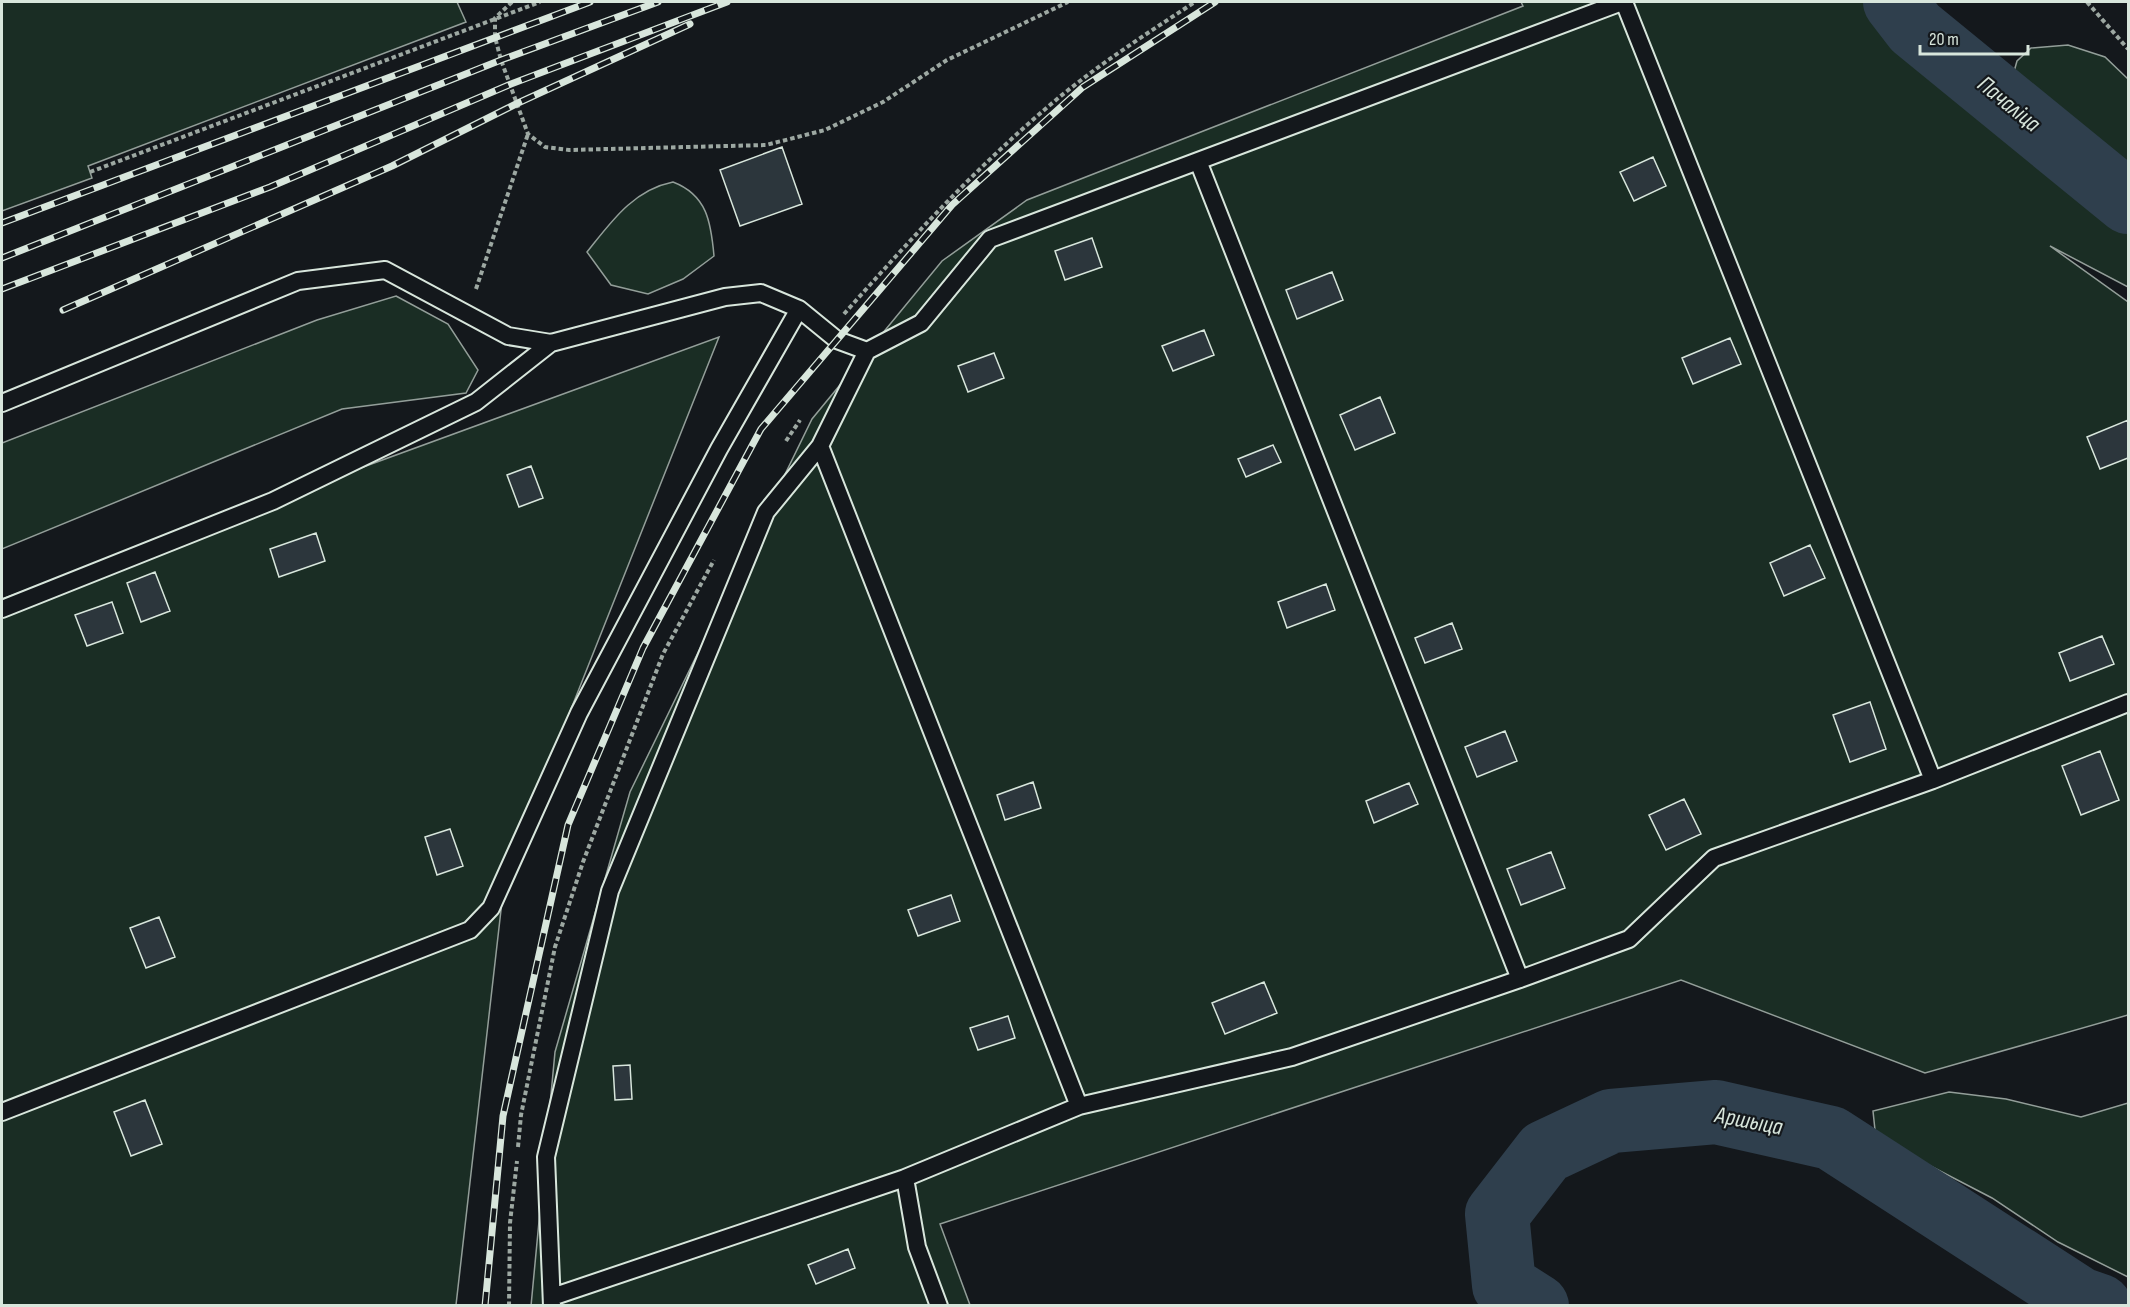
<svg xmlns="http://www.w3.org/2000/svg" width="2130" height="1307" font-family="'Sofia Sans Condensed',sans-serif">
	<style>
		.green { fill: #1a2d24; stroke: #939e99; stroke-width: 1.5 }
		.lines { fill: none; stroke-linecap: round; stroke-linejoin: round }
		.river { stroke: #2f3f4d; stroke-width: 64 }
		.building { fill: #2c363c; stroke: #d8e6dc; stroke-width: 1.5 }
		.service-casing { stroke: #d8e6dc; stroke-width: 20 }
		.path { stroke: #9da8a2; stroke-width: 4; stroke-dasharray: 4.5 3; stroke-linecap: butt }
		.service { stroke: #14181c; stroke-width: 16 }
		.rail-casing { stroke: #d8e6dc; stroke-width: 7 }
		.rail { stroke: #14181c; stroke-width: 4.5; stroke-dasharray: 14; stroke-linecap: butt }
		.labels { text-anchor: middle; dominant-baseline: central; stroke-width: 4.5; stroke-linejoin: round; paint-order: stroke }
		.water-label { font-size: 24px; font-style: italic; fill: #d8e6dc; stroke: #14181c }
	</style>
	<rect width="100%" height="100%" fill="#14181c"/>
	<path class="green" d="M2,2H457L466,22L88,166L92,178L2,211Z
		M1521,2H1866L1973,99L2006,100L2017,61L2031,48L2068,45L2105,57L2128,79V287L2050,246L2128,302V1015L1925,1073L1681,980L940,1224L970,1305L531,1306L555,1052L630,792L812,419L942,261L1027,200L1523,6Z
		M673,182C707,195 711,222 714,256L683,279L648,294L611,285L587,252C611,222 633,190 673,182Z
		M396,296L448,324L478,370L466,393L342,409L2,549V443L317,320Z
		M719,337L505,875L456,1305L2,1306V599Z
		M1949,1092L2006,1099L2081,1117L2128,1103V1277L2058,1242L1992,1198L1888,1144L1875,1130L1873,1111Z"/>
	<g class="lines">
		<path class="river" d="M1895,2L1915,28L2128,202
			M1537,1306L1504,1285L1497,1214L1545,1152L1611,1121L1716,1112L1831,1138L2080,1299L2100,1306"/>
	</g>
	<path class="building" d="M782,147L802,204L740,226L720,170Z
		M1653,157L1666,186L1634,201L1620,172Z
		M1092,238L1102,267L1065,280L1055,251Z
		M1332,272L1343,300L1297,319L1286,290Z
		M1204,330L1214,355L1173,371L1162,346Z
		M1730,338L1741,364L1693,384L1682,358Z
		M994,353L1004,378L968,392L958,366Z
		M1380,397L1395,433L1355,450L1340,415Z
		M2128,420V458L2100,469L2087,437Z
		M1273,445L1281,462L1246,477L1238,459Z
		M531,466L543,498L519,507L507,475Z
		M316,533L325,561L279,577L270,549Z
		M1810,545L1825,578L1784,596L1770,563Z
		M155,572L170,611L141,622L127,583Z
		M1326,584L1335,610L1287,628L1278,602Z
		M112,602L123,633L87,646L75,615Z
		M1452,623L1462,649L1425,663L1415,638Z
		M2102,636L2114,664L2070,681L2059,653Z
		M1870,702L1886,749L1850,762L1833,715Z
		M1505,731L1517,761L1477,777L1465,747Z
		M2100,751L2119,800L2081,815L2062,766Z
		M1033,782L1041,808L1005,820L997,795Z
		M1409,783L1418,804L1374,823L1366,801Z
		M1684,799L1701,834L1666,850L1649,815Z
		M450,829L463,866L437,875L425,837Z
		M1551,852L1565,888L1521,905L1507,869Z
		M951,895L960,921L918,936L908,910Z
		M159,917L175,957L146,968L130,928Z
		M1264,982L1277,1013L1225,1034L1212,1003Z
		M1008,1016L1015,1038L978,1050L970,1028Z
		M630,1065L632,1099L615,1100L613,1066Z
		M145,1100L162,1144L131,1156L114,1112Z
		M848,1249L855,1268L816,1284L808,1265Z"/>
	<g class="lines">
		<defs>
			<path id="service" d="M1624,2L1933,780
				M1198,161L1520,979
				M867,351L820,446L1079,1106
				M2,403L298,281L385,270L508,336L551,343L725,297L761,293L799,309L837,340L867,351L921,323L990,239L1622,2
				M2,609L273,501L476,402L551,343
				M2,1112L470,930L491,908L579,713L719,449L799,309
				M552,1297L905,1178
				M552,1306L546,1157L610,891L766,512L820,446
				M939,1306L917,1247L905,1178L1079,1106L1292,1057L1520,979L1629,939L1714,858L1933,780L2128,703"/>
		</defs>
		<use href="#service" class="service-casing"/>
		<path class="path" d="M512,2L495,18V37L501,60L528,134L545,147L569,150L766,145L825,130L883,102L947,60L1068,2
			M2087,2L2128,49
			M90,172L540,2
			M476,289L528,134
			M844,314C907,243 971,173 1043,111C1090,70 1143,36 1195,2
			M786,441L800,420
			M518,1147L521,1115L555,947L583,862L663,654L714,560
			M509,1306L510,1223L517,1161"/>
		<use href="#service" class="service"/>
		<defs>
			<path id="rail" d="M2,223L590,2
				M2,258L501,60L658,2
				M2,289L270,187L511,84L727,2
				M63,310L392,166L518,103L690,24
				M485,1306L503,1116L568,825L643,648L761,429L952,205L1083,87L1215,2"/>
		</defs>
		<use href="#rail" class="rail-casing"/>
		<use href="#rail" class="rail"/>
	</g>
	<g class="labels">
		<g class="water-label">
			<text transform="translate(2009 104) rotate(39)">Пачаліца</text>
			<text transform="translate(1749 1121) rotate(11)">Аршыца</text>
		</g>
	</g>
	<rect width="2130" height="1307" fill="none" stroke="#d8e6dc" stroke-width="6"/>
	<path d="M1920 45v9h108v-9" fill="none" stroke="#d8e6dc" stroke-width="3"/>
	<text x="1929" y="45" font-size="18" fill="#d8e6dc" stroke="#14181c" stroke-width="4.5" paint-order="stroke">20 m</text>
</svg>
